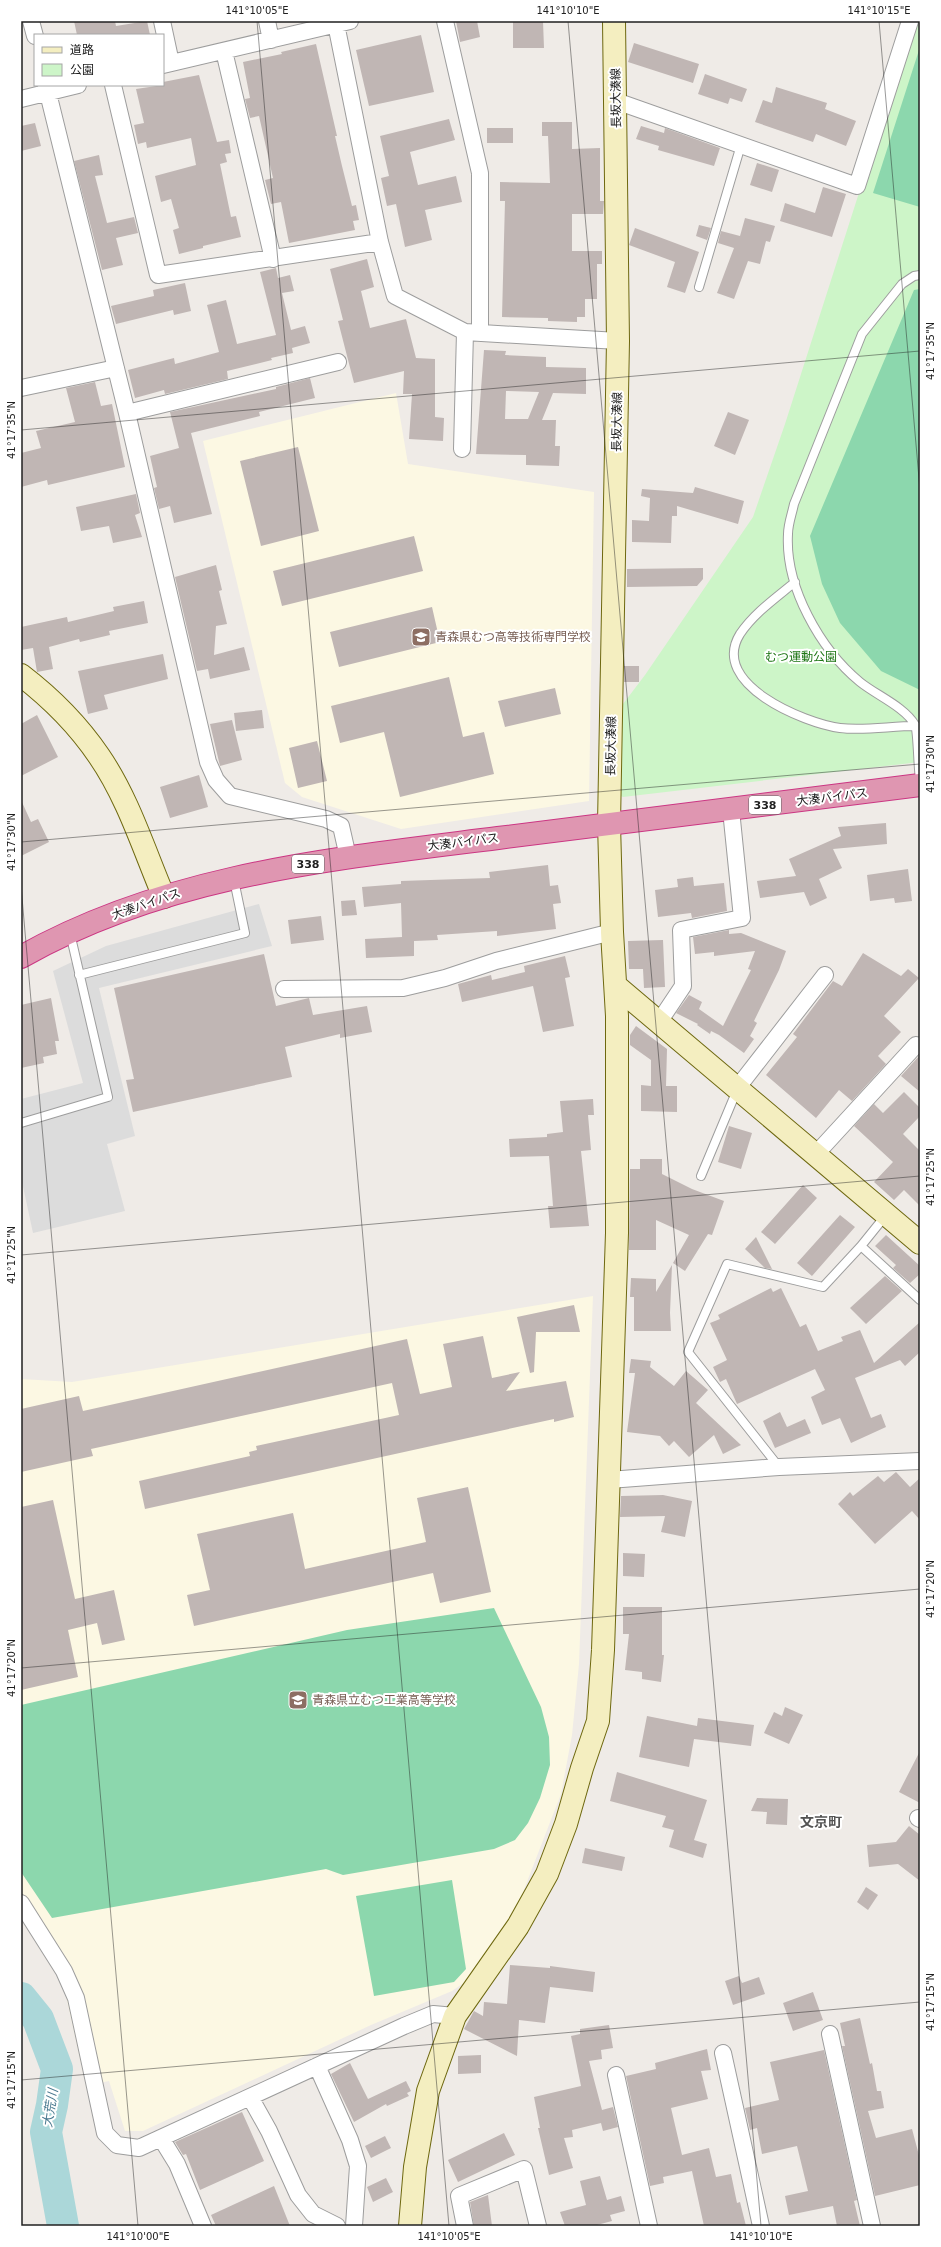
<svg xmlns="http://www.w3.org/2000/svg" width="941" height="2247" font-family="'DejaVu Sans','Noto Sans JP',sans-serif">
	<style>
		.education { fill: #fcf8e3 }
		.park { fill: #cdf5c8 }
		.pitch { fill: #8cd7ad }
		.parking { fill: #dcdcdc }
		.lines { fill: none; stroke-linecap: round; stroke-linejoin: round }
		.river { stroke: #abd7d9; stroke-width: 32 }
		.building { fill: #c0b6b4; fill-rule: evenodd }
		.lane-casing { stroke: #9d9d9d; stroke-width: 10 }
		.street-casing { stroke: #9d9d9d; stroke-width: 18 }
		.secondary-casing { stroke: #6e680f; stroke-width: 24 }
		.highway-casing { stroke: #cb3683; stroke-width: 24 }
		.lane { stroke: #fff; stroke-width: 8 }
		.street { stroke: #fff; stroke-width: 16 }
		.secondary { stroke: #f4eec0; stroke-width: 22 }
		.highway { stroke: #df96b1; stroke-width: 22 }
		.ticks { fill: none; stroke: #202020; stroke-width: 1; stroke-opacity: 0.45 }
		.labels { text-anchor: middle; dominant-baseline: central; stroke-width: 4; stroke-linejoin: round; paint-order: stroke }
		.shield { fill: #fff; stroke: #636363; stroke-width: 1 }
		.shield-label { font-size: 11px; font-weight: bold; fill: #202020 }
		.street-label { font-size: 12px; fill: #202020; stroke: #fff }
		.education-label { font-size: 12px; fill: #785e54; stroke: #fff; text-anchor: start }
		.park-label { font-size: 12px; fill: #1f7616; stroke: #fff }
		.water-label { font-size: 13px; font-style: italic; fill: #4a7a90; stroke: #fff }
		.quarter-label { font-size: 14px; font-weight: bold; fill: #535353; stroke: #fff }
		.neatline { fill: none; stroke: #202020; stroke-width: 1.5 }
		.ticks-label { font-size: 10px; text-anchor: middle; fill: #202020 }
	</style>
	<rect width="100%" height="100%" fill="#efebe7"/>
	<path class="education" d="M396,393L408,464L594,492L589,801L401,829L302,797L285,783L203,441Z
		M593,1296L579,1664L572,1735L561,1794L518,1905L495,1943L465,1982L452,1991L371,2025L143,2131H125L109,2081L86,2086L64,1987L21,1919V1379L72,1382Z"/>
	<path class="park" d="M914,21H920V762L623,797L615,793L623,704L645,675L753,517L785,424Z"/>
	<path class="pitch" d="M920,47V207L873,193Z
		M920,289V690L881,671L840,623L822,584L810,536L914,290Z
		M494,1608L541,1707L549,1737L550,1765L540,1798L528,1823L515,1840L494,1849L343,1875L326,1869L52,1918L21,1872V1705L347,1630Z
		M452,1880L466,1969L454,1982L374,1996L356,1896Z"/>
	<path class="parking" d="M259,904L272,946L99,988L135,1136L107,1144L125,1211L33,1233L21,1177V1099L83,1083L53,971L106,946Z"/>
	<g class="lines">
		<path class="river" d="M21,1998L38,2019L57,2069L52,2105L46,2132L63,2226"/>
	</g>
	<path class="building" d="M74,21H115L116,26L147,21L150,35H77Z
		M456,21H477L480,37L460,42Z
		M513,21H543L544,48H513Z
		M421,35L434,92L369,106L356,50Z
		M634,43L699,64L693,83L628,62Z
		M316,44L337,136H335L342,166L352,206L356,205L359,220L353,221L355,230L289,243L281,202L271,204L265,180L273,178L259,116L250,118L245,99L250,98L243,62L282,54L281,52Z
		M705,74L747,89L742,102L730,98L728,104L698,94Z
		M199,75L217,142L229,140L231,153L225,154L227,162L220,164L231,217L236,216L241,237L203,246V248L179,254L173,230L179,228L171,199L161,202L155,176L196,165L191,138L147,148L146,142L138,144L134,125L144,123L136,89L163,85V82Z
		M776,87L827,103L825,109L856,121L846,146L816,134L813,142L755,122L763,100L772,103Z
		M449,119L455,140L410,152L418,185L456,176L462,202L425,210L432,240L405,247L396,204L387,206L381,178L389,176L380,136Z
		M542,122H572V149L600,148V201H604L603,214H572V251H602V264H597V299H585V317H577V322L548,321V318L502,317L505,201H500V182L550,183L548,136H542Z
		M35,123L41,146L21,151V126Z
		M641,126L664,133L665,128L720,148L714,166L658,150L659,146L636,139Z
		M487,128H513V143H487Z
		M99,155L103,175L95,176L107,223L134,217L138,233L116,238L123,265L102,270L74,161Z
		M757,163L779,170L772,192L750,185Z
		M823,187L846,194L832,237L780,221L785,203L815,213Z
		M745,218L775,226L770,242L766,241L760,264L748,261L734,299L717,293L734,248L718,243L721,231L740,236Z
		M699,225L711,228L707,240L696,236Z
		M635,228L699,252L685,293L667,287L675,262L629,245Z
		M367,259L374,287L361,291L370,328L406,319L416,358L435,359V417L444,418L443,441L409,439L412,394H403L404,371L354,383L338,321L343,320L330,269Z
		M276,268L278,278L290,275L294,291L282,293L291,330L305,326L310,343L292,348L293,353L271,358L272,360L227,371L228,379L165,394L164,390L135,398L128,370L174,358L175,364L219,352L207,305L226,300L237,344L276,335L260,272Z
		M185,283L191,311L174,315L173,310L116,324L111,306L154,296L153,290Z
		M484,350L506,351L505,355L546,357V367L586,368V394L553,393L542,420H556L555,446H560L559,466L526,465V455L476,454ZM506,391L539,392L528,419H505Z
		M310,378L315,398L259,412L260,416L191,433L212,514L174,523L170,506L159,509L154,488L157,487L150,456L179,448L170,412L276,389V387Z
		M95,382L101,406L112,404L125,467L48,485L47,480L21,487V453L41,448L36,431L75,422L66,388Z
		M728,412L749,420L735,455L714,446Z
		M298,447L319,531L261,546L240,461Z
		M695,487L744,501L738,524L677,506V516H672L671,543L632,542V520L649,521L650,498L641,496L642,489L693,493Z
		M136,494L140,513L135,515L142,537L113,543L109,526L81,531L76,507Z
		M414,536L423,571L282,606L273,571Z
		M216,565L222,590L219,591L227,624L216,626L214,655L244,647L250,670L210,679L208,669L197,671L175,577Z
		M703,568V579L697,586L627,587V569Z
		M144,601L148,623L109,631L110,635L80,642L79,639L49,647L53,669L37,672L33,648L21,650V627L67,617L68,622L114,611L113,607Z
		M432,607L440,642L339,667L330,632Z
		M163,654L168,679L104,695L108,709L88,714L78,671Z
		M624,666H639V682H624Z
		M449,677L463,737L484,732L494,774L400,797L384,732L340,743L331,706Z
		M555,688L561,714L505,727L498,701Z
		M262,710L264,728L236,731L234,713Z
		M37,715L58,757L21,776V724Z
		M232,720L242,760L220,766L210,724Z
		M317,741L327,781L298,788L289,748Z
		M199,775L208,807L170,818L160,787Z
		M21,800L31,822L38,819L49,842L21,856Z
		M886,823L887,844L833,849L842,868L819,879L827,898L810,906L804,892L760,898L757,881L796,876L789,859L841,836L838,827Z
		M548,865L550,886L558,885L561,903L553,904L556,929L497,936V931L437,935L438,940L414,941V956L366,958L365,939L402,937L401,903L364,907L362,887L401,884V881L490,878L489,872Z
		M908,869L912,901L895,903L894,898L870,901L867,875Z
		M693,877L694,886L724,883L727,911L692,918L691,913L658,917L655,890L678,887L677,879Z
		M355,900L357,915L342,916L341,901Z
		M321,916L324,940L291,944L288,920Z
		M729,930V934L741,933L786,951L779,970L754,1021L757,1023L750,1036L754,1039L744,1053L719,1035L711,1031L710,1034L697,1025L698,1024L676,1013L689,995L702,1002L699,1009L723,1026L751,970L748,969L755,951L714,956V952L695,954L693,937Z
		M663,940L665,987L644,988L643,969H629L628,941Z
		M863,953L901,976L908,969L919,978L884,1016L901,1032L878,1056L886,1064L852,1101L839,1090L816,1118L766,1075L797,1037L793,1034L833,981L842,986Z
		M264,954L276,1006L309,998L313,1015L367,1006L372,1032L340,1038V1034L285,1047L292,1077L133,1112L126,1080L134,1079L114,988Z
		M565,956L570,977L565,978L574,1026L543,1032L533,986L462,1002L458,984L491,975L492,980L525,972L524,966Z
		M51,998L59,1041H55L57,1054L43,1057L44,1063L21,1068V1005Z
		M636,1026L667,1049L666,1086H677V1112L641,1111V1085L651,1086V1060L630,1045V1035Z
		M920,1055V1092L901,1076Z
		M904,1092L920,1108V1116L903,1134L920,1151V1206L904,1190L894,1200L874,1182L893,1162L854,1126L874,1104L883,1113Z
		M593,1099L594,1115H588L591,1150L581,1151L589,1226L550,1228L548,1206H553L549,1156L510,1157L509,1139L547,1137V1134L563,1132L560,1101Z
		M729,1126L752,1133L741,1169L718,1162Z
		M640,1159H662V1174L692,1189L724,1201L712,1235L708,1234L685,1271L673,1263L689,1235L656,1220V1250H629L630,1169H640Z
		M803,1185L817,1198L775,1244L761,1232Z
		M840,1215L855,1227L812,1276L797,1263Z
		M886,1235L920,1266V1274L910,1283L893,1268L896,1265L875,1246Z
		M756,1237L772,1269L765,1268L745,1249Z
		M672,1265L670,1313L671,1331H634V1297H630L631,1278L656,1279V1292Z
		M885,1276L902,1291L866,1324L850,1308Z
		M771,1288L773,1292L781,1288L800,1327L806,1324L818,1351L843,1341L841,1337L860,1330L874,1363L920,1322V1352L905,1366L900,1360L855,1378L871,1418L881,1414L886,1427L851,1443L840,1418L822,1425L811,1397L825,1390L815,1369L737,1404L726,1379L720,1382L713,1367L727,1360L710,1323L720,1319L718,1315Z
		M574,1305L580,1332H536L534,1372L530,1373L517,1317Z
		M483,1336L492,1378L520,1372L506,1391L566,1381L574,1417L554,1422V1419L145,1509L139,1481L250,1456L249,1452L257,1450L256,1446L399,1415L392,1383L91,1449L93,1456L21,1472V1409L79,1396L83,1411L407,1339L420,1394L452,1387L443,1344Z
		M631,1359L651,1361L650,1367L674,1386L686,1371L708,1390L696,1403L741,1445L723,1454L714,1435L689,1457L674,1441L669,1446L660,1436L627,1432L635,1373H629Z
		M780,1412L787,1427L805,1419L811,1433L775,1448L763,1421Z
		M896,1472L910,1487L920,1478V1520L912,1511L875,1544L838,1504L850,1492L853,1496L878,1476L884,1482Z
		M468,1487L491,1592L440,1603L433,1573L194,1626L187,1595L210,1590L197,1534L293,1513L305,1569L426,1542L417,1498Z
		M663,1495L692,1501L685,1537L661,1532L665,1516L620,1517L621,1496Z
		M53,1500L75,1599L114,1590L125,1640L102,1645L97,1623L68,1630L78,1677L21,1690V1507Z
		M623,1553L645,1554L644,1577L623,1576Z
		M623,1607H662V1655H664L661,1682L642,1679V1672L625,1670L629,1634H623Z
		M785,1707L803,1715L789,1744L764,1733L774,1712L782,1716Z
		M647,1716L697,1726L698,1718L754,1725L751,1746L694,1739L689,1767L639,1757Z
		M920,1751V1803L899,1792Z
		M617,1772L707,1800L694,1840L707,1844L703,1858L669,1847L674,1830L662,1827L666,1816L610,1801Z
		M757,1798L788,1799L787,1825L766,1824L767,1812L751,1811Z
		M909,1826L920,1835V1881L898,1864L869,1867L867,1845L896,1842Z
		M585,1848L625,1857L622,1871L582,1863Z
		M866,1887L878,1895L868,1910L857,1902Z
		M510,1965L550,1968V1966L595,1972L593,1992L550,1987L545,2023L519,2020L517,2056L464,2029L474,2011L483,2016L484,2002L507,2004Z
		M739,1976L742,1983L759,1977L765,1994L733,2005L725,1981Z
		M813,1992L823,2020L793,2031L783,2003Z
		M860,2018L870,2064L872,2063L877,2091H881L884,2108L868,2111L876,2138L912,2129L920,2159V2185L875,2196L842,2046H845L840,2023Z
		M609,2025L613,2048L601,2050L602,2059L589,2061L602,2110L613,2107L618,2127L603,2131L601,2123L572,2130L573,2137L564,2138L573,2168L549,2175L538,2128H540L534,2097L581,2086L571,2036L580,2034V2029Z
		M707,2049L711,2070L701,2071L708,2099L671,2108L682,2155L709,2148L716,2177L731,2174L737,2203L740,2202L746,2226H704L692,2171L663,2177L664,2183L650,2186L626,2076L656,2069L655,2063Z
		M824,2050L857,2200L854,2201L860,2226H837L833,2206L789,2215L785,2196L808,2191L797,2146L762,2154L757,2128L750,2130L745,2108L779,2100L770,2062Z
		M481,2055V2073L458,2074V2056Z
		M350,2063L368,2099L406,2081L411,2091L407,2093L409,2096L387,2106L386,2104L354,2122L331,2074Z
		M242,2112L264,2161L200,2190L186,2154L183,2155L175,2142Z
		M504,2133L515,2155L458,2182L448,2160Z
		M385,2136L391,2148L371,2158L365,2146Z
		M600,2176L607,2200L621,2196L625,2211L610,2215L612,2221L593,2226H565L560,2212L586,2205L580,2181Z
		M386,2178L393,2192L373,2202L367,2187Z
		M274,2186L290,2226H216L211,2215Z
		M488,2195L492,2226H474L470,2202Z"/>
	<g class="lines">
		<defs>
			<path id="lane" d="M920,275L914,276L902,284L862,334L794,504C792,514 788,524 788,534C785,587 820,649 860,682C876,695 905,707 915,725C918,731 918,768 920,779
				M699,287L741,145
				M795,582C777,597 754,613 740,634C709,684 804,723 840,728C864,731 891,726 916,726
				M79,975L245,933L234,880
				M21,1123L108,1097L70,933
				M701,1176L737,1090
				M861,1246L886,1215
				M779,1467L688,1352L727,1264L823,1287L861,1246L920,1300"/>
			<path id="street" d="M31,21L35,36
				M162,21L171,63
				M267,21L271,40
				M445,21L480,173V333
				M336,24L380,242L395,296L465,332L618,341
				M224,51L273,259
				M163,65L350,21
				M46,85L127,413L208,762L216,780L230,796L326,819L341,826L348,857
				M113,85L158,275L380,242
				M21,99L78,85
				M616,101L857,186L910,21
				M21,388L116,368
				M127,413L338,362
				M462,449L465,332
				M284,989L403,988L445,978L496,961L612,932
				M659,1022L683,986L681,930L742,918L731,810
				M738,1087L825,975
				M816,1154L916,1045
				M609,1480L779,1467L920,1461
				M918,1818L920,1819
				M21,1903L64,1971L76,1998L105,2133L117,2145L139,2148L404,2026L433,2014L455,2016
				M830,2034L872,2226
				M723,2053L761,2226
				M317,2066L350,2140L358,2166L354,2226
				M616,2075L649,2226
				M250,2097L269,2131L298,2195L313,2214L337,2226
				M161,2138L177,2164L203,2226
				M465,2226L459,2196L524,2169L538,2226"/>
			<path id="secondary" d="M21,675C51,698 78,725 99,756C128,798 144,850 164,897
				M616,986L920,1243
				M410,2226L415,2167L428,2091L455,2016L518,1926L547,1874L566,1824L582,1768L598,1721L603,1650L617,1233V1016L612,932L609,824L618,341L614,21"/>
			<path id="highway" d="M21,957C168,874 333,859 498,838C638,820 779,803 920,785"/>
		</defs>
		<use href="#lane" class="lane-casing"/>
		<use href="#street" class="street-casing"/>
		<use href="#secondary" class="secondary-casing"/>
		<use href="#highway" class="highway-casing"/>
		<use href="#lane" class="lane"/>
		<use href="#street" class="street"/>
		<use href="#secondary" class="secondary"/>
		<use href="#highway" class="highway"/>
	</g>
	<path class="ticks" d="M257,21L449,2226M568,21L761,2226M879,21L920,490M21,430L920,351M21,842L920,764M21,886L138,2226M21,1255L920,1176M21,1668L920,1589M21,2080L920,2002"/>
	<defs>
		<symbol id="university-square" viewBox="-11 -11 22 22"><rect x="-9" y="-9" width="18" height="18" rx="4" fill="#8d6e63" stroke="#fff"/><path d="M0-5L7-2L0 1L-7-2ZM-4 1L0 2.5L4 1V4Q0 6-4 4Z" fill="#fff"/></symbol>
		<symbol id="school-square" viewBox="-11 -11 22 22"><rect x="-9" y="-9" width="18" height="18" rx="4" fill="#8d6e63" stroke="#fff"/><path d="M0-5L7-2L0 1L-7-2ZM-4 1L0 2.5L4 1V4Q0 6-4 4Z" fill="#fff"/></symbol>
	</defs>
	<g fill-rule="evenodd">
		<use href="#university-square" x="410" y="626" width="22" height="22"/>
		<use href="#school-square" x="287" y="1689" width="22" height="22"/>
	</g>
	<g class="labels">
		<g class="shield">
			<rect x="749" y="796" width="32" height="18" rx="3"/>
			<rect x="292" y="855" width="32" height="18" rx="3"/>
		</g>
		<g class="shield-label">
			<text x="765" y="805">338</text>
			<text x="308" y="864">338</text>
		</g>
		<g class="street-label">
			<text transform="translate(616 98) rotate(-91)">長坂大湊線</text>
			<text transform="translate(617 422) rotate(-89)">長坂大湊線</text>
			<text transform="translate(611 746) rotate(-89)">長坂大湊線</text>
			<text transform="translate(832 797) rotate(-7)">大湊バイパス</text>
			<text transform="translate(463 842) rotate(-7)">大湊バイパス</text>
			<text transform="translate(146 904) rotate(-19)">大湊バイパス</text>
		</g>
		<g class="education-label">
			<text x="435" y="637">青森県むつ高等技術専門学校</text>
			<text x="312" y="1700">青森県立むつ工業高等学校</text>
		</g>
		<g class="park-label">
			<text x="801" y="657">むつ運動公園</text>
		</g>
		<g class="water-label">
			<text transform="translate(50 2108) rotate(-81)">大荒川</text>
		</g>
		<g class="quarter-label">
			<text x="821" y="1822">文京町</text>
		</g>
	</g>
	<rect width="941" height="2247" fill="none" stroke="#ffffff" stroke-width="44"/>
	<rect x="34" y="34" width="130" height="52" fill="#ffffff" stroke="#a6a6a6"/>
	<rect x="42" y="47" width="20" height="6" fill="#f4eec0" stroke="#a6a6a6"/>
	<text x="70" y="54" font-size="12" fill="#202020">道路</text>
	<rect x="42" y="64" width="20" height="12" fill="#cdf5c8" stroke="#a6a6a6"/>
	<text x="70" y="74" font-size="12" fill="#202020">公園</text>
	<rect x="22" y="22" width="897" height="2203" class="neatline"/>
	<g class="ticks-label">
		<text x="257" y="14">141°10'05"E</text>
		<text x="568" y="14">141°10'10"E</text>
		<text x="879" y="14">141°10'15"E</text>
		<text transform="translate(930 351) rotate(-90)" y="4">41°17'35"N</text>
		<text transform="translate(11 430) rotate(-90)" y="4">41°17'35"N</text>
		<text transform="translate(930 764) rotate(-90)" y="4">41°17'30"N</text>
		<text transform="translate(11 842) rotate(-90)" y="4">41°17'30"N</text>
		<text transform="translate(930 1177) rotate(-90)" y="4">41°17'25"N</text>
		<text transform="translate(11 1255) rotate(-90)" y="4">41°17'25"N</text>
		<text transform="translate(930 1589) rotate(-90)" y="4">41°17'20"N</text>
		<text transform="translate(11 1668) rotate(-90)" y="4">41°17'20"N</text>
		<text transform="translate(930 2002) rotate(-90)" y="4">41°17'15"N</text>
		<text transform="translate(11 2080) rotate(-90)" y="4">41°17'15"N</text>
		<text x="138" y="2240">141°10'00"E</text>
		<text x="449" y="2240">141°10'05"E</text>
		<text x="761" y="2240">141°10'10"E</text>
	</g>
</svg>
